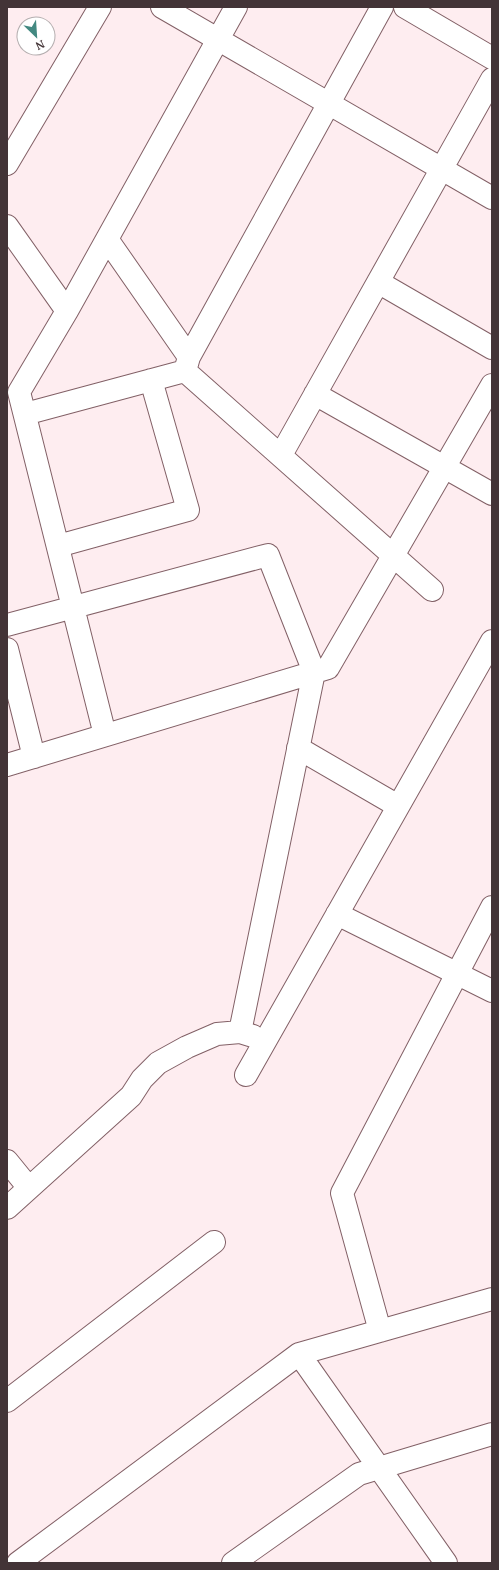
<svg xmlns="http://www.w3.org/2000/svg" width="499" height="1570" font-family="'PT Serif',serif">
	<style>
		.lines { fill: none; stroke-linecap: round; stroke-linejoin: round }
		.minor-casing { stroke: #826066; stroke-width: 24 }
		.minor { stroke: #fff; stroke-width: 22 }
	</style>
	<rect width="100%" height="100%" fill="#feedf0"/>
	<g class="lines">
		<defs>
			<path id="minor" d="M162,7L492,198
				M405,7L492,58
				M7,164L100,7
				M7,226L67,311
				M107,239L189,357
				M378,282L492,348
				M185,371L189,357L382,7
				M185,371L432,590
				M315,394L492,494
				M25,414L185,371
				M281,455L492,79
				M58,546L188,510L151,380
				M7,625L268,555L314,672L240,1032
				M7,649L34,757
				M105,735L19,392L67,311L236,7
				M298,748L398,806
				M7,765L328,668L492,385
				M337,914L492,991
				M246,1075L492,641
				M7,1161L29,1188
				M7,1208L131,1096L142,1079L158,1063L187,1047L217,1034L240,1032L253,1036
				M380,1331L342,1193L492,907
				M299,1354L446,1563
				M7,1401L214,1242
				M18,1563L299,1354L492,1299
				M233,1563L359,1474L492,1434"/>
		</defs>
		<use href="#minor" class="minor-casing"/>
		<use href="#minor" class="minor"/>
	</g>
	<rect width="499" height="1570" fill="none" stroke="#433437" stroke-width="16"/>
	<g transform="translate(36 36) rotate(155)"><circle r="19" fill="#ffffff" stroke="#b4aeaf"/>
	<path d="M0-3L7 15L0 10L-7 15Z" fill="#438981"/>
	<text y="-6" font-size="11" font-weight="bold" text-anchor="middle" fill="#433437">N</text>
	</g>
</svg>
